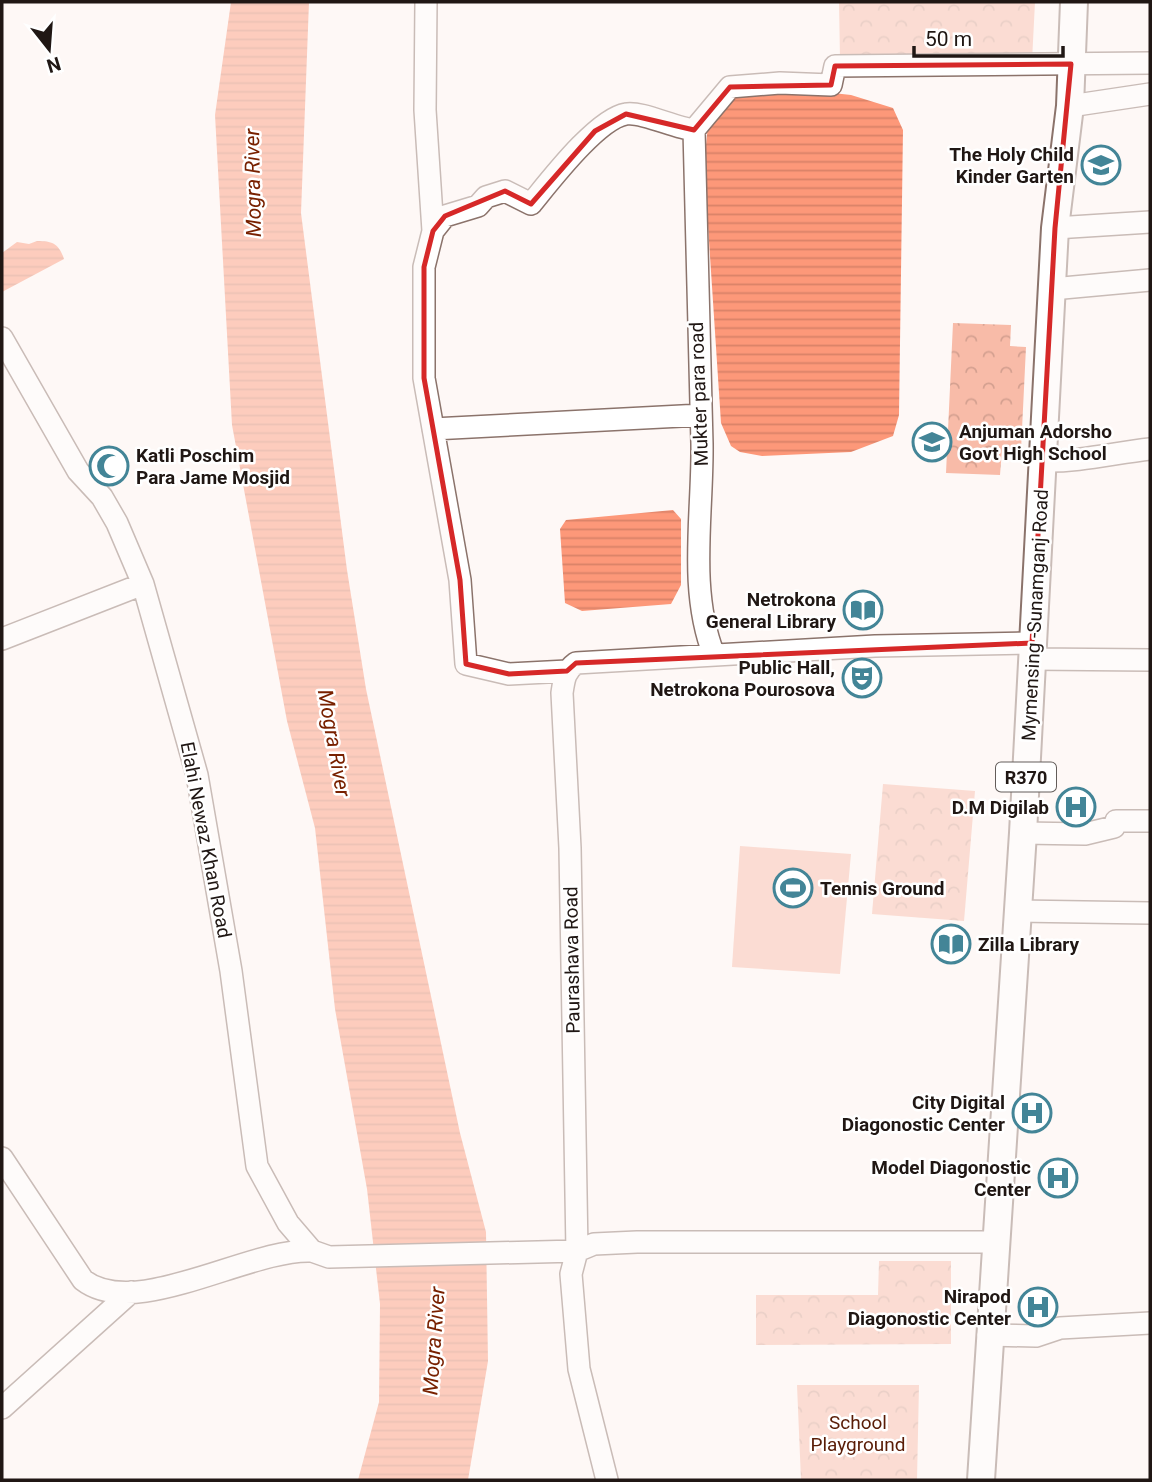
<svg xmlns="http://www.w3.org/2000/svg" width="1152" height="1482" font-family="Roboto,sans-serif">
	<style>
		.forest { fill: url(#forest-crowns) }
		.pitch { fill: #f8bba8 }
		.water { fill: url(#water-rules) }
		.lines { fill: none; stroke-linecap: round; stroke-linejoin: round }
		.minor-casing { stroke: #8b736b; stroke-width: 24 }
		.major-casing { stroke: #8b736b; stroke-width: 30 }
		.minor { stroke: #fff; stroke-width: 21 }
		.major { stroke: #fff; stroke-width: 26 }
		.marked { fill: none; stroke: #d62828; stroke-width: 5; stroke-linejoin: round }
		.labels { text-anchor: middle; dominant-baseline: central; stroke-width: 5; stroke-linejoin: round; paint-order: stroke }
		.shield { fill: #fff; stroke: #635d5a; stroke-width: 2 }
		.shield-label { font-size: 18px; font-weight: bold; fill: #201714 }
		.poi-label { font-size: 19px; font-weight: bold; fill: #201714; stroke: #fff; text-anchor: end }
		.street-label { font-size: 19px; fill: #201714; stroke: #fff }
		.park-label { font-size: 19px; fill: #591c06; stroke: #fff }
		.water-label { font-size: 21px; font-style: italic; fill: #782100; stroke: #fff }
	</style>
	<defs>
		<pattern id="forest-crowns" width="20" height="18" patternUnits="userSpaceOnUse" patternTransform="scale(1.75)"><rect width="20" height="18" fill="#f8bba8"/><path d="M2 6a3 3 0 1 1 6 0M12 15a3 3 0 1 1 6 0" fill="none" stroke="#d4a090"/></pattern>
		<pattern id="water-rules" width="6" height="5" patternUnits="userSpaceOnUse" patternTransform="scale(1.75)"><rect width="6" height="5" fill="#fd9879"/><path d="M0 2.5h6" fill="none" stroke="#d98268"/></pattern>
	</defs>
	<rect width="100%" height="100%" fill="#fef8f6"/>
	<path class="forest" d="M839,2H1035L1032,61L840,59Z
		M953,323L1011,325L1010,346L1026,347L1021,450L1002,449L1000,475L946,473Z
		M883,784L975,791L964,921L872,914Z
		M879,1261H951V1344L756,1345V1295H878Z
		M797,1385H919L917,1480H801Z"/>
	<path class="pitch" d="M740,846L851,854L840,974L732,967Z"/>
	<path class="water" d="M231,2H309L301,213L347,570L366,689L460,1133L486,1232L488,1361L468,1480H358L379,1402L380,1304L367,1189L335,1009L315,828L287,721L232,425L215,115Z
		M788,88L851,95L893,108L903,130L899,415L893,436L851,452L762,456L740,452L731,446L721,423L704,165L708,125L734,97L750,91Z
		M37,241C53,241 59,244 64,259L2,292V253L17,242L29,244Z
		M673,510L681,519V585L671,604L582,611L565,603L560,529L566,520Z"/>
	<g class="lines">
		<defs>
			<path id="minor" d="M426,2L425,110L433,231
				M1070,106L1150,94
				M694,130C696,235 700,339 702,444C703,513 688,590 714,655
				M1055,228L1150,222
				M1052,289L1150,280
				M2,338L78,471L102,497L117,523L143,584L197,775L231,971L257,1166L288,1223L312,1251L329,1257L577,1251L570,848L562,693C564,679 565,671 576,663L875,646L1032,643
				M433,429L701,415
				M1043,461C1079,462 1114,453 1150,449
				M2,639L143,584
				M1031,659L1150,660
				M567,671L509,674L466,664L460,580L424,378V267L433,231L445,216L478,206L486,197L505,191L531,204C550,181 597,119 626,114C641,111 675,128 694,130L730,87L780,83L831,85L835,66L1150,63
				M1023,833L1085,834L1114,827L1116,821H1150
				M1017,911L1150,913
				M2,1158L83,1280C136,1321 249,1248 312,1251
				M988,1335L1036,1336L1060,1328L1150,1323
				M2,1408L131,1292
				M607,1480L579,1369L571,1274L577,1251L594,1244L637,1242H995"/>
			<path id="major" d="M981,1480L1023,833L1055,228L1070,106L1074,2"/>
		</defs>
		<use href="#minor" class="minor-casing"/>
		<use href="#major" class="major-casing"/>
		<use href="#minor" class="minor"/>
		<use href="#major" class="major"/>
	</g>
	<path d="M0 0H1152V1482H0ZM1071,64L1055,228L1032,643L576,663L567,671L509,674L466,664L460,580L424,378V267L433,231L445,216L505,191L531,204L595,131L626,114L694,130L730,87L831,85L835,66Z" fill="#fef8f6" fill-opacity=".55" fill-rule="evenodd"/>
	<path class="marked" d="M1071,64L1055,228L1032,643L576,663L567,671L509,674L466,664L460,580L424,378V267L433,231L445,216L505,191L531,204L595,131L626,114L694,130L730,87L831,85L835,66Z"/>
	<defs>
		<symbol id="school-ring" viewBox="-11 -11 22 22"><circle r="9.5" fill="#fff" stroke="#438597" stroke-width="1.5"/><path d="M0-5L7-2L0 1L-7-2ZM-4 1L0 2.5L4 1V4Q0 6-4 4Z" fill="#438597"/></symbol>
		<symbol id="mosque-ring" viewBox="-11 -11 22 22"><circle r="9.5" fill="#fff" stroke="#438597" stroke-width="1.5"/><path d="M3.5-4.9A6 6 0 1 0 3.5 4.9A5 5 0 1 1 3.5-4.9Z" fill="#438597"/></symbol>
		<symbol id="library-ring" viewBox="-11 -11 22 22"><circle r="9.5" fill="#fff" stroke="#438597" stroke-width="1.5"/><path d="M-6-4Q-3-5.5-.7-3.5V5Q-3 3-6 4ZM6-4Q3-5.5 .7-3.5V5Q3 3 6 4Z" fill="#438597"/></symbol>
		<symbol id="theatre-ring" viewBox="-11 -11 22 22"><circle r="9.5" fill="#fff" stroke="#438597" stroke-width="1.5"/><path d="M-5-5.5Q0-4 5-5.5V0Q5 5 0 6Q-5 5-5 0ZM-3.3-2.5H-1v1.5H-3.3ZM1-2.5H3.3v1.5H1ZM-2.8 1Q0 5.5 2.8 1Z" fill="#438597"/></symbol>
		<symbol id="hospital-ring" viewBox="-11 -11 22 22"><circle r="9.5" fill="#fff" stroke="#438597" stroke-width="1.5"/><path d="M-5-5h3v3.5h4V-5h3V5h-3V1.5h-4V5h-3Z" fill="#438597"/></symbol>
		<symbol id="stadium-ring" viewBox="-11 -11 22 22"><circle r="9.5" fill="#fff" stroke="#438597" stroke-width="1.5"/><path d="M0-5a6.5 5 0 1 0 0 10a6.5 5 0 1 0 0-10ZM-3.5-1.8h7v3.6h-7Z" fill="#438597"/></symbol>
	</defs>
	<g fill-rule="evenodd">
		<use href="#school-ring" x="1079" y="143" width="44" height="44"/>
		<use href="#school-ring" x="910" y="420" width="44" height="44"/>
		<use href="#mosque-ring" x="87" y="444" width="44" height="44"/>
		<use href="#library-ring" x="841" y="588" width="44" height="44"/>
		<use href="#theatre-ring" x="840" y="656" width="44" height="44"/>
		<use href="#hospital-ring" x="1054" y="785" width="44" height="44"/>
		<use href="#stadium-ring" x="771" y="866" width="44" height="44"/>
		<use href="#library-ring" x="929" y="922" width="44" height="44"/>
		<use href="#hospital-ring" x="1010" y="1091" width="44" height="44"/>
		<use href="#hospital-ring" x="1036" y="1156" width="44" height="44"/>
		<use href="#hospital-ring" x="1016" y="1285" width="44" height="44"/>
	</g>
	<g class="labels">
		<rect class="shield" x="996" y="762.5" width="60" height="29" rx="5"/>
		<g class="shield-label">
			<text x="1026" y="777">R370</text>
		</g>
		<g class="poi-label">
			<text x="1074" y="154">The Holy Child<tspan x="1074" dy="22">Kinder Garten</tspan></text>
			<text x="959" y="431" text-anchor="start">Anjuman Adorsho<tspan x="959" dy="22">Govt High School</tspan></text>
			<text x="136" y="455" text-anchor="start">Katli Poschim<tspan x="136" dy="22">Para Jame Mosjid</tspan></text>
			<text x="836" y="599">Netrokona<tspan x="836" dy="22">General Library</tspan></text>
			<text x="835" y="667">Public Hall,<tspan x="835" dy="22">Netrokona Pourosova</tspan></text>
			<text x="1049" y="807">D.M Digilab</text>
			<text x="820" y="888" text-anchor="start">Tennis Ground</text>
			<text x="978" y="944" text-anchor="start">Zilla Library</text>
			<text x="1005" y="1102">City Digital<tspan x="1005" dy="22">Diagonostic Center</tspan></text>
			<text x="1031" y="1167">Model Diagonostic<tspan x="1031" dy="22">Center</tspan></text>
			<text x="1011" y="1296">Nirapod<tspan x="1011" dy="22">Diagonostic Center</tspan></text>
		</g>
		<g class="street-label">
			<text transform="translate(699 394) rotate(-92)">Mukter para road</text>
			<text transform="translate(1035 615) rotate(-87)">Mymensing -Sunamganj Road</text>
			<text transform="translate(206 840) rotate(79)">Elahi Newaz Khan Road</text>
			<text transform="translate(572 960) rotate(-91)">Paurashava Road</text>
		</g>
		<g class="park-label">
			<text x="858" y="1422">School<tspan x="858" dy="22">Playground</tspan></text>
		</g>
		<g class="water-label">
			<text transform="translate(253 183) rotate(-91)">Mogra River</text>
			<text transform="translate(334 743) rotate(80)">Mogra River</text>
			<text transform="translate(434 1341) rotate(-86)">Mogra River</text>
		</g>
	</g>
	<rect width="1152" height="1482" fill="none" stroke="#201714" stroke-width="7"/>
	<g transform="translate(49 49) rotate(163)" stroke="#ffffff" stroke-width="5" paint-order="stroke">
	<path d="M0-5L12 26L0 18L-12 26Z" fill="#201714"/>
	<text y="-10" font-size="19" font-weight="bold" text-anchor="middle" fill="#201714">N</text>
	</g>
	<path d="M914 46v10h149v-10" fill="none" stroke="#201714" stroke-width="3.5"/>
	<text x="925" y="46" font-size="21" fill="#201714" stroke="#ffffff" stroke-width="5" paint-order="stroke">50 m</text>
</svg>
